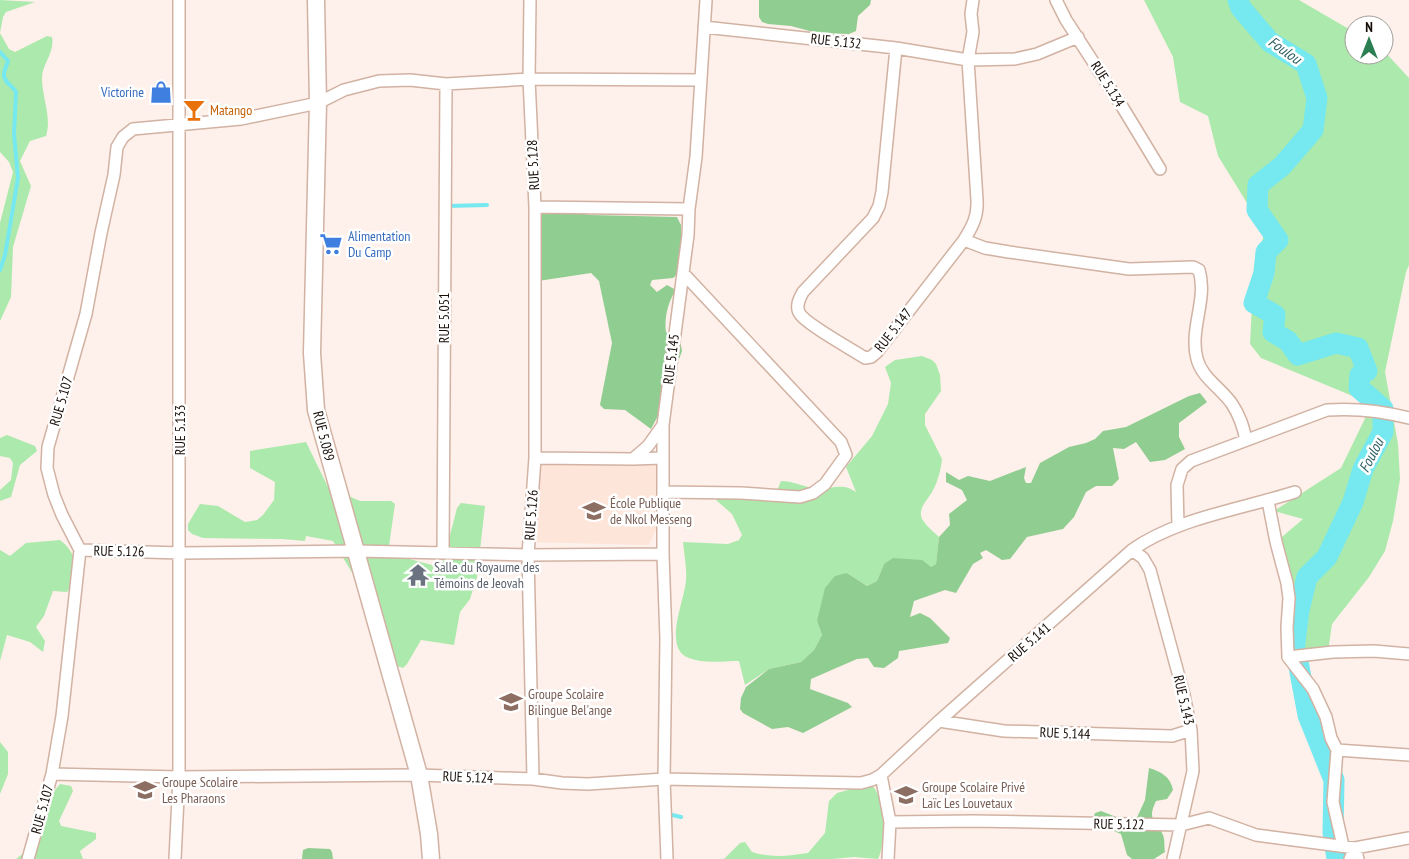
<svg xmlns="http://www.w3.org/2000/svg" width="1409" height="859" font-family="'PT Sans Narrow',sans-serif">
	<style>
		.built { fill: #fde5d9 }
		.green { fill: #ace9ac }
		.forest { fill: #90cd91 }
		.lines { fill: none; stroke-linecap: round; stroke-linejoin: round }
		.stream { stroke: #76e8ef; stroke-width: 4 }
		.river { stroke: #76e8ef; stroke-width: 21 }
		.street-casing { stroke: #d1b2a3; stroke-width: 14 }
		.secondary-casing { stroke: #d1b2a3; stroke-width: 19 }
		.street { stroke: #fff; stroke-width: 11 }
		.secondary { stroke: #fff; stroke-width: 16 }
		.labels { text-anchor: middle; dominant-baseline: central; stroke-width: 5; stroke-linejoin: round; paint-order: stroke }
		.street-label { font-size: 14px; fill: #160c07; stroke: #fff }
		.shop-label { font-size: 14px; fill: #366cbe; stroke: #fff; text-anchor: end }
		.food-label { font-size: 14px; fill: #c56008; stroke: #fff; text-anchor: start }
		.education-label { font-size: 14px; fill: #785e54; stroke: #fff; text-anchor: start }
		.worship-label { font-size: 14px; fill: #5b616d; stroke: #fff; text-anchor: start }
		.water-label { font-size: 15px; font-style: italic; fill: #2c5e61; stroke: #fff }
	</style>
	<rect width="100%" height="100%" fill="#fef0ea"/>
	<path class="built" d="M657,460L656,529L649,545L528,542L538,461Z"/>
	<path class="green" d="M0,0L35,2L6,12L3,17L0,33L9,49L15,52L47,36L52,37C55,53 42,64 42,78C42,98 52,117 46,136L30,141L20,161L31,186L13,247L11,297L0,321V223L13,172L9,162L0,152Z
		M1144,0H1299L1354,32V55H1384V51L1409,78V265L1406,272L1385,372L1398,444L1400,479L1393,521L1385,551L1369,577L1332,624L1329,645L1333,652L1288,657L1289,598L1276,542L1303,519L1274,511L1341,468L1372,404L1261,358L1250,344L1254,265L1265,232L1218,156L1208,116L1180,102L1173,57Z
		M922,356L932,360L936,364L940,375L941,391L925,414V425L942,459C941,469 938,481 933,490C929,499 917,508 922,519C926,526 934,532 939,537L936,564L931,567L884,564L877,581L867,586L847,573L817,621L822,635L814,650L801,662L769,669L745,685L739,661C723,661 703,664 689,658C662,648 685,600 686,580C687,568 684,554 683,542L728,544L739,540L742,535L732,514L716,500L731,491H777L781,481C792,481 802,486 813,488C829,491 841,481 856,492L846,467L872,436L888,404L891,383L885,367L895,360Z
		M7,435L35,446L37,451L20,465L11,497L0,501V490L11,480L13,463L10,458L0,456V438Z
		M306,442L328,487L360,501H391L395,504L389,546L402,557L432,565L443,562L457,508L461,503L485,506L477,577L470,599L460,612L454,645L421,640L407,664L403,668L397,666L384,644L378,616L333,541L306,536L305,541L282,539L203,538L192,534L188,530V524L200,504L218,506L245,522L257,520L263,515L274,500L275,482L250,468V451Z
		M60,540C78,553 80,575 67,592L53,591L44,616L36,627L45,641L43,652L30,642L7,635L0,661V550L10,556L26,543Z
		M0,742L8,752V774L0,794Z
		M60,784L71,786L73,791L59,821L61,826L96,833V839L80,851L83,859H16L25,852L42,805Z
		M870,784C886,794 886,844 878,859L854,857L832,859H724L740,843L745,842L752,852C770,858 789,856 808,853L825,833L829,801L837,793Z"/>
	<path class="forest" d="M759,0H871L870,5L858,16L856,31L849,34L817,33L791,26L768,24L762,22L759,17Z
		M555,209L590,215L677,217L681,225V271L673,278L652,280L650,285L657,292L667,285L676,290C668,301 664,319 666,332L680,340L682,351L678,362L668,366L661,410L651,429L625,410L604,409L600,405L612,343L599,281L591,273L538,281L537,224L541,210Z
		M1200,393L1207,402L1179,423V437L1185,449L1165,460L1150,462L1136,442L1124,449L1113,448L1119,479L1112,486H1096L1086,492L1074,517L1063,529L1027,537L1010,559L1002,560L986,550L980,553L983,558L973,564L956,593L945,590L914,601L910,617L920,613L930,618L950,638L948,643L899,651L898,658L884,668L874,667L868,658L857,659L811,679L810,689L848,703L852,707L803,733L788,727L772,729L743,713L740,709L741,698L746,687L769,669L801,662L814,650L822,635L817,621L825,588L835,576L847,573L867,586L877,581L884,564L893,558L922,560L931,567L936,564L939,537L950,525L949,514L967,500L962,490L946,482V472L959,480L968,476L990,481L1026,467L1024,478L1026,483H1031L1040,463L1069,447L1086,443L1095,439L1103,431L1126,427L1189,396Z
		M1149,768C1160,771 1171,777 1173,790L1167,799L1156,801C1146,822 1157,819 1163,835C1165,839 1164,847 1165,852L1154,859H1132L1127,855L1121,834L1095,823L1093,819L1095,813L1101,811L1134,824L1145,800Z
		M308,848L330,849L332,852L333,859H302L303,850Z"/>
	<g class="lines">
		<path class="stream" d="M0,52L8,61C7,65 4,70 4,74C3,82 13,86 16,92L14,134L18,178L5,255L0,270
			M447,206L487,205
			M668,814L681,817"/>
		<path class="river" d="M1238,0L1241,8L1270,42L1306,64L1317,98L1313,130L1282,166L1258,185L1257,210L1278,240L1266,252L1264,273L1254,303L1275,315L1273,332L1288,341L1298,355L1336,343L1358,348L1367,371L1360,375L1359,388L1383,409V432L1363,469L1353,502L1327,557L1307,577L1299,610L1294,651L1297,656L1308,715L1334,780L1333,832L1337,859"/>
		<defs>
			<path id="street" d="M530,0L529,79L535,207L689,209
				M1056,0L1066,20L1123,108L1160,169
				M704,27L896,48L968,60L1015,59L1037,54L1078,37
				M896,48L882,192L879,206L873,218L803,292C799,299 795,307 800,314C806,324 853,350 865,358L871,357L877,352L964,240C972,227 978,217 977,200L968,60L973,32L971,14L973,0
				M964,240L985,248L1009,252L1129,269L1193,267L1199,270C1208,299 1189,329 1197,359C1202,378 1221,388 1232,404C1240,416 1243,426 1246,440
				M535,458L633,459L648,446L663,425
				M633,459L663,458
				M663,492L741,493L800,497L813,493L825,484L846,455L841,442L683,273
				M1268,501L1276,542L1287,583L1289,598L1287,627L1288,657L1313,689L1326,717L1331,738L1337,750L1333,802L1343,846
				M1178,526L1177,485L1182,469L1191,461L1327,410C1355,408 1382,411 1409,418
				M80,550L180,553L357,551L528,555L663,554
				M1132,550L1143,558L1150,570L1184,695L1191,730L1193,771L1173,859
				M443,552L446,84
				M1288,657L1333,652L1374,651L1409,654
				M939,721L1004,731L1172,736L1191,730
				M1337,750L1409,755
				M52,774L179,777L419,775L533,779L562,783L588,784L664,779L861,783L872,780L881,775
				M533,779L528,555L535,458V207
				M890,822L973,821L1181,825L1209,818L1256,835L1355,848L1409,838
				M28,859L52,774L62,716L80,550L62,515L54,495L47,468L48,447L86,314L101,233L114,175L117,147L123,137L133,129L241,119L318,103L344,90L379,81L410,80L446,84L529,79L700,80
				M175,859L179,777V0
				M667,859L664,779L666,639L663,554V425L688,235L689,209L696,157L706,0
				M888,859L890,822L881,775L939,721L1132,550C1177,518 1242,509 1295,492
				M1350,859L1355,848L1358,859"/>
			<path id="secondary" d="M316,0L318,103L312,353L316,410L419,775L429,834L431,859"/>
		</defs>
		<use href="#street" class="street-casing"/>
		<use href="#secondary" class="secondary-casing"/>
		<use href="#street" class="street"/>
		<use href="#secondary" class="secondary"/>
	</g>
	<defs>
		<symbol id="shop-bare" viewBox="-9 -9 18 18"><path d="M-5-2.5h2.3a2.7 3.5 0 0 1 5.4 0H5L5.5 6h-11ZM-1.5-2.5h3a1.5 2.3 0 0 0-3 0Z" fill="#3f7fe0" stroke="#fff" stroke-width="2.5" paint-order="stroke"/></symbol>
		<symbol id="bar-bare" viewBox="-9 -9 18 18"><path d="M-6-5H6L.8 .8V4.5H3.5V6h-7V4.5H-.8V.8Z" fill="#e8710a" stroke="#fff" stroke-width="2.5" paint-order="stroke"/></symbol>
		<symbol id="supermarket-bare" viewBox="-9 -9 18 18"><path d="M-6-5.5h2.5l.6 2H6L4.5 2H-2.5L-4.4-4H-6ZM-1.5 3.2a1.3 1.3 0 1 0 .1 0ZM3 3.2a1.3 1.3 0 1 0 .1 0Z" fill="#3f7fe0" stroke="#fff" stroke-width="2.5" paint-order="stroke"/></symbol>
		<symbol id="school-bare" viewBox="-9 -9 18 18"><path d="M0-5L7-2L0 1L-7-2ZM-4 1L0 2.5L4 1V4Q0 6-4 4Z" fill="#8d6e63" stroke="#fff" stroke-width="2.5" paint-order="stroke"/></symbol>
		<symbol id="temple-bare" viewBox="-9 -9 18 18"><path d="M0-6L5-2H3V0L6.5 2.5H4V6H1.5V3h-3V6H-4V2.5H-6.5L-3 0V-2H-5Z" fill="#6b7280" stroke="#fff" stroke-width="2.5" paint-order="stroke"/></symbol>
	</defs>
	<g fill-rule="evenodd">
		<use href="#shop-bare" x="145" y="76" width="32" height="32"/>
		<use href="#bar-bare" x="178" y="94" width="32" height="32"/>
		<use href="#supermarket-bare" x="315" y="228" width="32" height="32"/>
		<use href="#school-bare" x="578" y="495" width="32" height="32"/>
		<use href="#temple-bare" x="402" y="559" width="32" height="32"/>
		<use href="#school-bare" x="495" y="686" width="32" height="32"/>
		<use href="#school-bare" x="129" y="774" width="32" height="32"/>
		<use href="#school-bare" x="890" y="779" width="32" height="32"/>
	</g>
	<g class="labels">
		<g class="street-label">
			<text transform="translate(836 41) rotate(6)">RUE 5.132</text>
			<text transform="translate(1108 84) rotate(58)">RUE 5.134</text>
			<text transform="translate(533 165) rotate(-93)">RUE 5.128</text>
			<text transform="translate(444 318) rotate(-90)">RUE 5.051</text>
			<text transform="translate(893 330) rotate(-52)">RUE 5.147</text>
			<text transform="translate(671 359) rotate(-83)">RUE 5.145</text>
			<text transform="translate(61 401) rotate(-74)">RUE 5.107</text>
			<text transform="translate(180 430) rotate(-90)">RUE 5.133</text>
			<text transform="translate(324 436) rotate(76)">RUE 5.089</text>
			<text transform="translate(531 515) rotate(-86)">RUE 5.126</text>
			<text transform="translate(119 551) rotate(1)">RUE 5.126</text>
			<text transform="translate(1029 642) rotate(-41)">RUE 5.141</text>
			<text transform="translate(1184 700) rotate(77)">RUE 5.143</text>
			<text transform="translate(1065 733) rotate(2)">RUE 5.144</text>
			<text transform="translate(468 777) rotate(2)">RUE 5.124</text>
			<text transform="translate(42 809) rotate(-75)">RUE 5.107</text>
			<text transform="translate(1119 824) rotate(1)">RUE 5.122</text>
		</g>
		<g class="shop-label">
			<text x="144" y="92">Victorine</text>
			<text x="348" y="236" text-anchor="start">Alimentation<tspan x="348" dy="16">Du Camp</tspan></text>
		</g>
		<g class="food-label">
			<text x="210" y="110">Matango</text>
		</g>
		<g class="education-label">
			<text x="610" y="503">École Publique<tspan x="610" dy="16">de Nkol Messeng</tspan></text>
			<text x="528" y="694">Groupe Scolaire<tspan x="528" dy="16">Bilingue Bel'ange</tspan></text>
			<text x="162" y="782">Groupe Scolaire<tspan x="162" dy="16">Les Pharaons</tspan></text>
			<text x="922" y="787">Groupe Scolaire Privé<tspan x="922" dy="16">Laïc Les Louvetaux</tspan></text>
		</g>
		<g class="worship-label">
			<text x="434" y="567">Salle du Royaume des<tspan x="434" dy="16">Témoins de Jeovah</tspan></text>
		</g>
		<g class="water-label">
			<text transform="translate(1285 50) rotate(35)">Foulou</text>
			<text transform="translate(1371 455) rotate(-63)">Foulou</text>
		</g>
	</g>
	<g transform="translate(1369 40)"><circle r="24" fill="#ffffff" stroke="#a29e9c"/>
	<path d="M0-4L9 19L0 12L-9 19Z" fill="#297f52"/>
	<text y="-8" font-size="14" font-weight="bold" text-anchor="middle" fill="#160c07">N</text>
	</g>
</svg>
